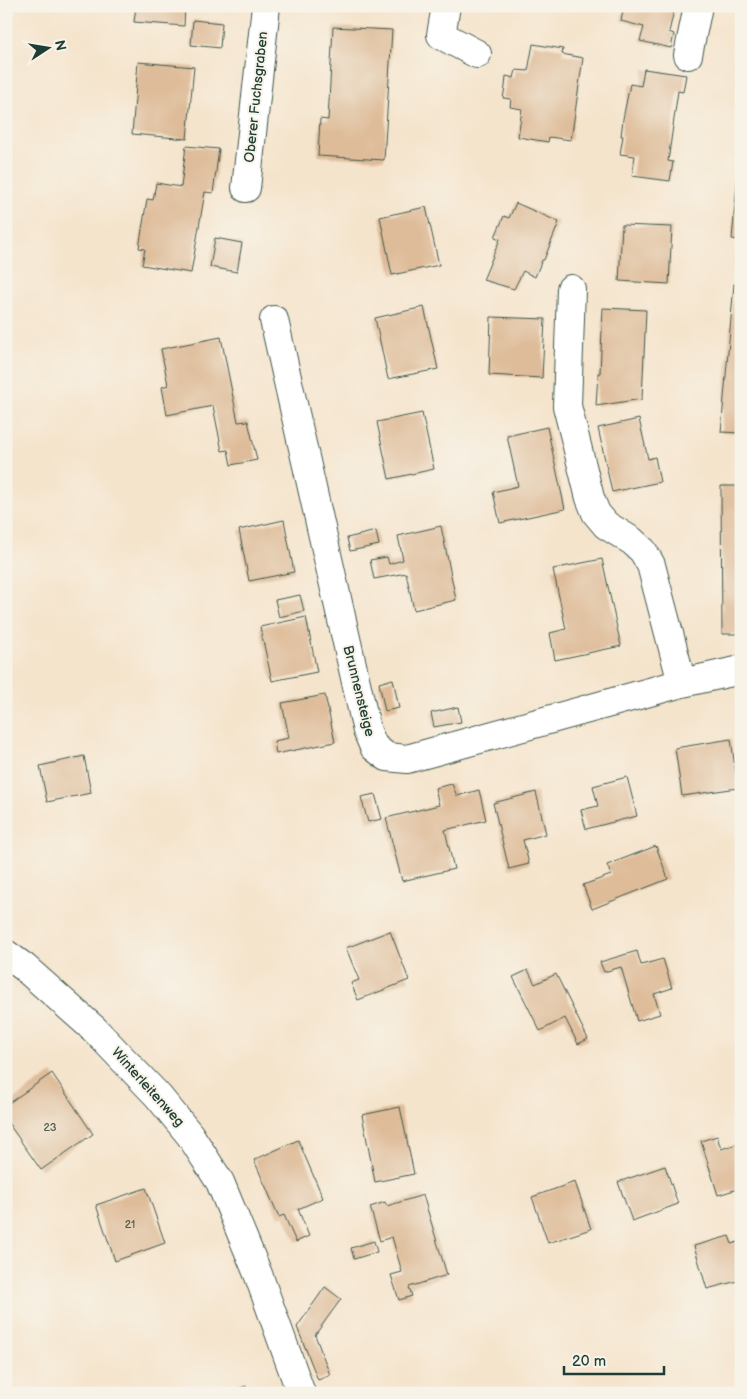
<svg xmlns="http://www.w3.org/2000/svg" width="747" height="1399" font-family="'Balsamiq Sans',sans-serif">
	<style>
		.building { fill: #debc99 }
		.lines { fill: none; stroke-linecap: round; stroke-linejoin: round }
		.minor-casing { stroke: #3f564b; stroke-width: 30 }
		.minor { stroke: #fff; stroke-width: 28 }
		.labels { text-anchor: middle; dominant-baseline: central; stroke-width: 4; stroke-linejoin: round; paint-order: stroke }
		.number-label { font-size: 11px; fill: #4f5d4d }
		.street-label { font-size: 14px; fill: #1f3d34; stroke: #f7f3e8 }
	</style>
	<rect width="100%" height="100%" fill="#f7f3e8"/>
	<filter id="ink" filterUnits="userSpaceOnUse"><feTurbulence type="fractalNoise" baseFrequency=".02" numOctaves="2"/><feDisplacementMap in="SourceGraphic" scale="10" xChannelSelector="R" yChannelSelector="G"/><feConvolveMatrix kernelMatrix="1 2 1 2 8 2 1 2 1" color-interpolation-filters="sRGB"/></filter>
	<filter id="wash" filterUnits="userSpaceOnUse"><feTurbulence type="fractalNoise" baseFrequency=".0096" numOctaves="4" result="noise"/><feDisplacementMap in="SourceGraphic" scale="20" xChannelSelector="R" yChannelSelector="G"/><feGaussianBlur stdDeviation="1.12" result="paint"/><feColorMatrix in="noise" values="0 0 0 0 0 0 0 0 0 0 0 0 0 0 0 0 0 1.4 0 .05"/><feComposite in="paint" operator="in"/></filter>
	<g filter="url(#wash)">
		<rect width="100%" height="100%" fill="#f5e4cc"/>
		<g id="blocks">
			<path class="building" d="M136,6H185L184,26L134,22Z
				M538,6H555V10Z
				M624,6H675L669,32L674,34L671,48L640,41L644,27L621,21Z
				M193,20L222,23L220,48L191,45Z
				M333,27L392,30L384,160L318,156L320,119L328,120Z
				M533,44L563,49L562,54L583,58L571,140L549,137L548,142L518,137L522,109L510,107L511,99L503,98L505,87L506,76L514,78L516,70L528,71Z
				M138,62L194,67L187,139L132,134Z
				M644,69L686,75L683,92L678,91L668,161L673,162L670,181L632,176L635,156L620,154L623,136H621L623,119L630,84L641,86Z
				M186,146L219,149L213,193L205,192L191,273L142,265L145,249L139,248L147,199L153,200L156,183L181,187Z
				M739,161H741V240L732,239Z
				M516,203L559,222L544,260H542L535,277L523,271L514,289L483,280L500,239L495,237L504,216L509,218Z
				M426,207L439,265L392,275L380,217Z
				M622,225L672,227L669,284L619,281Z
				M215,238L242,243L237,272L210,267Z
				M734,284L741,285V433L721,432Z
				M424,307L438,369L388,379L375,318Z
				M603,308L646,310L642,399L596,406L598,373H600Z
				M491,317L545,319L542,378L489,375Z
				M221,337L238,422L248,421L257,460L231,465L228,450L222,451L213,406L167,415L162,387L168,385L161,349Z
				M422,413L434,469L389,479L377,422Z
				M639,419L648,459L655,457L660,482L612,492L598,428Z
				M547,427L565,509L500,523L493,492L518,486L507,436Z
				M721,486H741V634H722Z
				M284,520L294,572L249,581L239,530Z
				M441,526L456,600L414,610L406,573L374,579L370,560L387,557L389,564L403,560L398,536Z
				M376,531L379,545L350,551L347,538Z
				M602,559L621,646L555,660L550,633L566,629L553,569Z
				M300,595L304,611L279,617L275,600Z
				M306,617L317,672L272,681L260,627Z
				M393,679L399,708L385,711L379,683Z
				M325,695L335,742L276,754L274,741L289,738L282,703Z
				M458,707L461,722L434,727L431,713Z
				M731,739L738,788L682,796L675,748Z
				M84,756L91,793L47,802L40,766Z
				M627,777L637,816L586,829L581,810L598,806L593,786Z
				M452,784L457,796L479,790L486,820L445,830L454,869L402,881L386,818L439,805L435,788Z
				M536,792L546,834L523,840L529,864L509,869L493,803Z
				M375,794L382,819L368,822L361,797Z
				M656,846L668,879L592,909L583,885L611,875L607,865Z
				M390,931L409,980L358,1000L351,983L359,980L346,948Z
				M637,951L641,965L663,959L672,988L654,994L660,1014L637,1021L621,967L604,972L600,962Z
				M528,970L535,984L556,974L588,1039L578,1044L565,1018L540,1031L513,977Z
				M52,1073L93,1134L41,1170L6,1120V1105Z
				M400,1107L414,1174L375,1182L362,1115Z
				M717,1136L721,1149L741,1143V1188L718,1195L701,1141Z
				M298,1140L323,1198L298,1209L309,1236L296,1242L284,1215L279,1217L254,1160Z
				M665,1166L678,1204L632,1221L618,1182Z
				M575,1182L591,1229L548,1243L532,1197Z
				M146,1188L165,1243L115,1261L96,1205Z
				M423,1195L447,1275L409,1287L412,1296L399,1300L391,1275L402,1272L392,1237L380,1241L370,1207L385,1202L387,1206Z
				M729,1236L732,1244L741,1241V1280L707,1289L694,1246Z
				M374,1241L377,1252L354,1259L351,1248Z
				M325,1287L341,1299L315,1335L330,1375L318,1380L297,1327Z
				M246,1386L248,1393H227V1392Z"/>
		</g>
	</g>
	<g filter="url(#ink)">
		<use href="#blocks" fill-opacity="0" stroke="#3f564b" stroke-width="1"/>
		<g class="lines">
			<defs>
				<path id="minor" d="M446,6L441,35L477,54
					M688,55L698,6
					M246,188L266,6
					M571,289L567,406L590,498L596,513L606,525L632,541L643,551L651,565L682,683
					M274,320L367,731L374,747L387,757L407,759L682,683L741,670
					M6,954L24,967L95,1030L158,1096L190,1135L220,1182L258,1274L301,1393"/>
			</defs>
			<use href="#minor" class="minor-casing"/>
			<use href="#minor" class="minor"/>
		</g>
	</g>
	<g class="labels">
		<g class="number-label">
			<text x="50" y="1127">23</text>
			<text x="130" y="1224">21</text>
		</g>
		<g class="street-label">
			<text transform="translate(256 97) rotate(-84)">Oberer Fuchsgraben</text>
			<text transform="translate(359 691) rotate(76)">Brunnensteige</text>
			<text transform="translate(148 1087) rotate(48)">Winterleitenweg</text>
		</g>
	</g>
	<rect width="747" height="1399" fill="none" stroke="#f7f3e8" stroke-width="25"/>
	<g transform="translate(48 48) rotate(78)" stroke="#f7f3e8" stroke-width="4" paint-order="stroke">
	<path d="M0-4L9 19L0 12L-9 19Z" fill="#1f3d34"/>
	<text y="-8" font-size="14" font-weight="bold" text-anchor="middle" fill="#1f3d34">N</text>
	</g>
	<path d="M564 1366v8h100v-8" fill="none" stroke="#1f3d34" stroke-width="2.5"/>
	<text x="572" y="1366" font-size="15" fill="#1f3d34" stroke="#f7f3e8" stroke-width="4" paint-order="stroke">20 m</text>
</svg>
